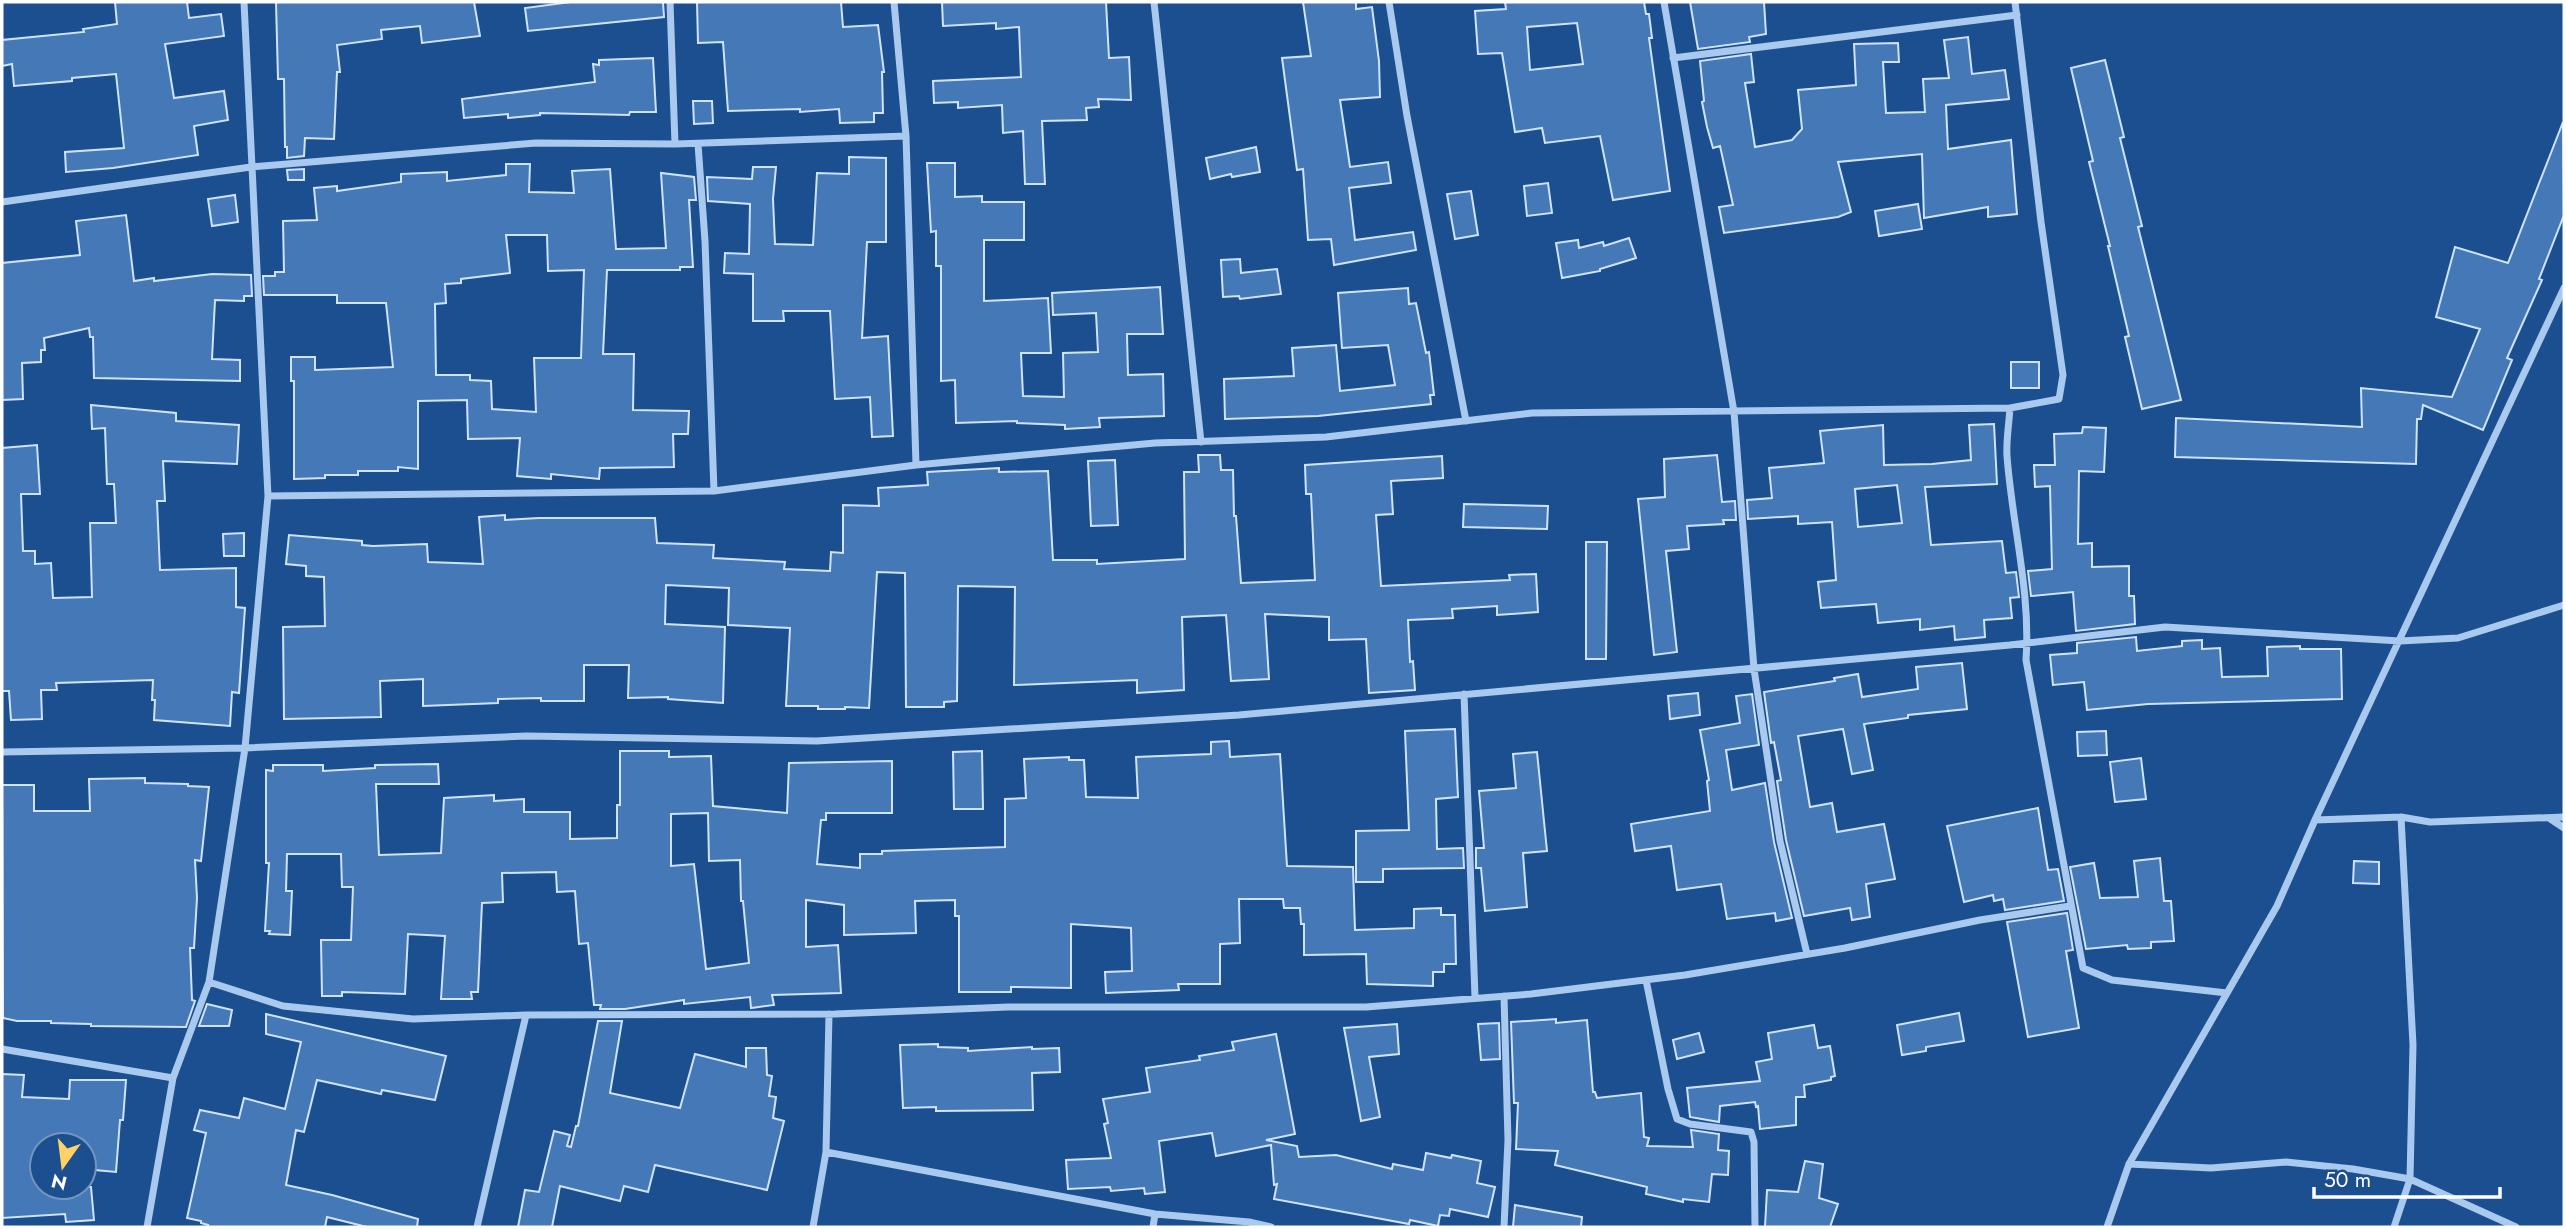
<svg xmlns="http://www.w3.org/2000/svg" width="2566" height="1229" font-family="Jost,sans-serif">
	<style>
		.building { fill: #4478b7; stroke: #cfe3fa; stroke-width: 2; fill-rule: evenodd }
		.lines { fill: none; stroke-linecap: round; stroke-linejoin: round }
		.minor { stroke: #a9c9ee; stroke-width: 7 }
	</style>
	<rect width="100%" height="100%" fill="#1b4f8f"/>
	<path class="building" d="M115,2H187L189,18L221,14L224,36L165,44L174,98L224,91L228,120L194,126L198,155L113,168L66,172L65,152L124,148L116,74L72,78V81L14,86L12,64L2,66V40L84,32L83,29L117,24Z
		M276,2H474L480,36L422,43L420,26L381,30L382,39L337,45L340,72H337L334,139L305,138L304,156L287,158V147H285L284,79H278Z
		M571,2H663L664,17L528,31L525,8Z
		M697,2H841L843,27L878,25L884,72H882L883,113H874V122L840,123L839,109L800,112V109L728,111L723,42L698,43Z
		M942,2H1106L1109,58L1129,57L1131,100L1098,99L1099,107L1086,108L1087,120L1042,121L1045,184H1025L1023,131L1003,133L1002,105L958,108V102L934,103L933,81L1021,77L1019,27L996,29V23L943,26Z
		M1303,2H1356V9L1372,7L1379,61L1380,97L1340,100L1350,167L1388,162L1391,183L1349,188L1355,240L1413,232L1416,250L1334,265L1331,239L1308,240L1303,169L1297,170L1282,58L1311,56Z
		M1505,2H1644L1646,14H1649L1652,38H1649L1670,191L1613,200L1600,136L1545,143L1542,128L1515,132L1502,53L1478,54L1475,11L1506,9ZM1577,23L1583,64L1530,70L1527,27Z
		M1690,2H1764L1766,34L1749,37L1750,42L1698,49Z
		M1968,37L1972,74L2005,70L2009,99L1946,105L1948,149L2011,140L2017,214L1988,217V207L1924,218L1922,154L1838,162L1851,212L1838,217L1724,233L1719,207L1733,205L1720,146L1713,148L1707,127L1702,102L1704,101L1700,61L1751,54L1754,82L1745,83L1755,147L1792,140L1802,129L1798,90L1856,85L1854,44L1898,43L1899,62H1883L1886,113L1925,112L1923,79L1949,78L1944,40Z
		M653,58L656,112H630L629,115L540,113V115L508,118V114L464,118L462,99L595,82L593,64L599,65V60Z
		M2105,60L2124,137L2120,138L2142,226L2138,227L2181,400L2142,409L2125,337L2129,336L2108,246H2110L2089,162L2093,161L2071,68Z
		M693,101H712L713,123L694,124Z
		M2563,122L2564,215L2539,279L2542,280L2507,358L2512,360L2483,430L2423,405L2421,419H2417L2416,464L2175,457L2176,418L2362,427L2361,388L2452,397L2480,329L2436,317L2455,247L2508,263Z
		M1256,147L1260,172L1232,177L1231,174L1210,179L1206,158Z
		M849,157L886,158V242H867L862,338L888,336L893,436L872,437L870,397L835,399L830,311H783L784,321H753V274L724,273L725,253L749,254L750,204L708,201L707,177L752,179L753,167H776L773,199L775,244L813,245L817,173L849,174Z
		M927,163H955V197L982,196V202H1024V240H984V301L1048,298L1051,353H1021L1023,396L1064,397L1063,353L1098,352L1096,313L1053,315L1052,293L1160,287L1163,334H1127L1128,375L1163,374L1164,416L1099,418L1100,427L1065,429V425L1017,423V421L956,423L955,380L941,381V266H936V231L931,232Z
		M506,164H530L529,192L574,193L572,171L610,169L616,249L666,248L661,173L694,177L696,200H689L693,267H680V270H607L603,354H634L633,410L689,411L688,434H673L674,467L600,468L599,479L551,474V479L517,476L520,438L468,439L467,400L418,401V469L398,467V471H358V475H325V478L294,479V381H291V357H315V370L393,367L386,303H337V295H264L263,276H275V272H284L283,221L317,220L314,188L337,186V191L401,182V174L447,172V181L506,175ZM506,235H547L548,271L584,270L581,358H534L536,412L492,409L491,381L470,380V375H436L435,304L446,303L445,284L461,283V279L510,273Z
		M304,169V180H288L287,170Z
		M1548,183L1552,213L1527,216L1524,186Z
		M1471,191L1478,235L1455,239L1447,194Z
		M235,195L238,222L212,226L208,199Z
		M1918,204L1922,229L1879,236L1875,211Z
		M126,215L134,281L154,278V281L212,274L251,275L252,296H244V301L215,300L212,359L240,360V381L94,378L93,337H90L89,328L44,338L45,350H41V362L22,363L23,399L2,400V263L80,255L76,221Z
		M1629,238L1636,258L1600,269V271L1562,278L1556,243L1578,240L1579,248L1603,242L1604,246Z
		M1240,259L1241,273L1277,269L1281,294L1240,299L1239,296L1223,297L1221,260Z
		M1408,288L1409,304L1416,303L1426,353L1429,352L1434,395H1430L1431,404L1318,416L1225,419L1224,379L1294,376L1292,348L1336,345L1340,391L1395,385L1388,345L1342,348L1338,293Z
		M2011,362H2039V388H2011Z
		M91,405L176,413V421L239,425L237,464L163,461L165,501H157L160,570L236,568V607L245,608L239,693L232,692L230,726L154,720L155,700H152L153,680L56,683L57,690H41L42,719L11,720L9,691H2V448L37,445L40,494H21L23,551H35V564L51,563L53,598L92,597L90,523H116L114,484H107L105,428L92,429Z
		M1994,424L1997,484L1925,487L1931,545L2002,541L2006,573L2016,572L2019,597L2010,598L2012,618L1984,620L1985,637L1955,640L1954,626L1920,630V619L1878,623L1876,604L1821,608L1818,582L1836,580L1832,522L1798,524V516L1748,519L1747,500L1772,498L1769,468L1824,463L1820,431L1883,425L1884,465L1932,464L1971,460L1969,425ZM1897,485L1902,523L1858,527L1855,489Z
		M2083,427L2106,428L2104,472L2079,471L2078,544L2092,543V567L2129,566V596H2134L2135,624L2076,631L2073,592L2031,596L2028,571L2052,569L2050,486L2035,487L2034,465H2055L2054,434L2082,433Z
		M1198,455H1220L1221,470H1233L1234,516H1236L1241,583L1315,580L1311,494H1306L1305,465L1442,456L1443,478L1391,481L1393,514L1376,515L1381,586L1510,580L1509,575L1536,574L1538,612L1497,615V606L1452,609L1453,618L1408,620L1410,662L1413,661L1415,690L1369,693L1366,639L1329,640V617L1265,614L1269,679L1231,681L1226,615L1182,617L1184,690L1137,693V680L1014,685L1015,587L958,586L957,701L944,702V707H906L905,573L877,572L869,708L845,707V709H818V706H786L790,628L728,625L729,588L666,585L665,624L725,627L723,703L668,699V697L628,698L629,665H584V701H541V698L498,699V703L423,706V679L380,681L381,717L284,719L283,627L325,626L324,577L306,576V566L286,564L289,535L362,541V545L373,546L427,544L428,562L483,564L479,517L505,515V520L539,518H655L657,543L714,545L713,558L785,562L784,569L830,571L831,552L843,553V505L879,506L878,488L928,485L927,472L999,468V472L1048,471L1053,560H1097V564L1185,559L1184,472H1199Z
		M1717,455L1722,502L1735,501L1736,520H1723L1724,524L1687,526L1689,549L1666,551L1677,652L1654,655L1638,499L1665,497L1664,459Z
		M1115,460L1118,525L1091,526L1088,461Z
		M1464,504L1548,506L1547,529L1463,527Z
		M244,533V556H224L223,534Z
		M1586,542H1607L1606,659H1586Z
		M2136,637L2137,651L2182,646V641L2202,640V649L2220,648L2222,677L2268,676L2267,647L2300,646V649H2341L2342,699L2148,704L2087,710L2084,682L2053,685L2050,655L2077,653V643Z
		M1962,663L1967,709L1908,715V718L1864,724L1873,770L1852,774L1843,729L1798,736L1810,807L1832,803L1837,832L1884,824L1895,879L1866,884L1870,917L1852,920L1850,908L1804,916L1786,840L1777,781L1781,780L1774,742L1771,743L1764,692L1835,681L1834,678L1858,674L1862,697L1918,689L1916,667Z
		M1698,693L1700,715L1670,719L1668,696Z
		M1752,694L1759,745L1726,750L1732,790L1765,783L1774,842L1792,918L1776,921L1775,913L1727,919L1721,884L1677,890L1671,846L1635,851L1631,824L1710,811L1707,781L1709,780L1700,730L1740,723L1736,696Z
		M1455,729L1458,797L1436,799L1437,849L1463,848L1464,868L1383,869V882H1356V831L1409,830L1405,731Z
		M2106,731L2107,755L2078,756L2077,732Z
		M1229,741L1230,757L1280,754L1287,866L1353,867L1355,930L1414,928V909L1441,908V915H1455L1456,964H1444V972H1433V986L1367,984L1366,954L1304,955V924H1301L1300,908H1284L1283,899H1239L1240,943L1220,944V984H1178L1179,990L1106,993L1105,972L1132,971L1131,928L1071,924V988L1011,987V992H959V916H955V900L915,901L916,933L844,935V905L806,900V947L838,945L841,993L772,995L774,1005L751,1008L750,997L684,1004V1000L625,1009H600L601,1005H594L588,943L579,944L575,891L557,892L556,872L502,873L503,902L482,903L478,992H471L472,999H441L445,936L408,934L405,994L342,992V996H322L321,940H351L353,887H342L341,854H287L286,891H292L290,935L269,934L270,931H265L269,863H266V770L273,771V765H323V771L375,768V765L438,764L439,784H376L379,855L441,853L444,798L494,795V801L524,799V812H570V839L617,838V805H620V751H669V757L711,756L713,806L787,813L789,763L892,761V813H826V820H821L817,864L860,868V854H882V851L1005,847V799L1026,798L1024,759L1069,757V760H1084L1086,797L1138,798L1136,757L1211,754V742ZM708,813L709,861L740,860L741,901H743L749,963L706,969L694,864L671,866V814Z
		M982,751L983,809H954L953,752Z
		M1537,752L1547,851L1523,853L1527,907L1485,911L1481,868H1476V848H1484L1479,791L1516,788L1513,754Z
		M2141,758L2146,799L2115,802L2110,762Z
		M145,778V783L188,784V786L209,787L201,861L195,860L197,898L194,948H190L192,1000L195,1001L186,1027L91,1026V1024L51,1023V1021H17L3,1018L2,785H34V811H90L89,779Z
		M2038,808L2048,870L2058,869L2064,901L2005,910L2003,899L1994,901L1993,895L1964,902L1947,826Z
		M2160,858L2164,901H2171L2174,941L2151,942V948L2128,949L2127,945L2086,949L2070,867L2094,863L2100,898L2138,897L2134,861Z
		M2354,861L2379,862V884L2353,883Z
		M2067,913L2073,950L2066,951L2079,1028L2028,1037L2007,922Z
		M207,1004L232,1010L229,1026H199Z
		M1959,1013L1964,1041L1926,1047V1051L1902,1055L1897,1025Z
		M266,1014L446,1056L435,1100L382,1090L381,1094L317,1080L304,1132L296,1130L286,1185L332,1195L418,1219L417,1227H367L327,1217L325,1227H207L208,1225L201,1223V1221L187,1218L206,1133L194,1130L200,1110L239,1118L244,1098L285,1109L301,1042L266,1034Z
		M1556,1019V1023L1587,1020L1593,1092H1595L1597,1098L1641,1093L1644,1137L1649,1138L1647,1146L1693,1147L1691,1130L1719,1134L1718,1150L1729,1151L1728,1175L1712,1174L1709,1202L1683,1199V1202L1646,1194L1647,1187L1555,1165L1558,1151L1516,1149L1518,1103H1514L1511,1022Z
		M598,1021H622L610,1093L680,1108L695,1054L746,1067V1048H766L767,1075L772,1076L769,1096L776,1097L773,1118L784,1121L767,1190L655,1165L648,1192L624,1186L620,1201L560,1186L552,1227H518L525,1190L539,1192L554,1131L570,1135L567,1146L571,1147L576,1126H578Z
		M1499,1023L1500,1059L1481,1060L1478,1024Z
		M1397,1024L1399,1054L1369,1057L1380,1117L1361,1121L1344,1028Z
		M1814,1025L1818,1048L1830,1046L1835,1076L1831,1077V1080L1804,1085L1805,1097H1796V1125L1760,1129L1758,1106L1756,1107L1755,1102L1720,1106L1719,1122L1690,1117L1687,1088L1760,1081L1756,1062L1772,1059L1768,1033Z
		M1699,1033L1704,1052L1677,1059L1673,1040Z
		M1276,1034L1295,1134L1266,1140L1297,1146L1299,1157L1336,1155L1392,1169L1393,1164L1423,1170L1426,1153L1451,1158L1452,1155L1481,1161L1477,1183L1495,1187L1488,1217L1450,1209L1449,1216L1440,1215L1438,1226L1410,1220L1409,1224L1274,1199L1277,1184L1274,1185L1271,1145L1216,1156L1212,1133L1159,1141L1165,1192L1145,1194L1144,1188L1111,1191L1110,1187L1068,1189L1066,1160L1111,1158L1104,1124L1108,1123L1103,1099L1150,1092L1146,1068L1200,1060L1199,1056L1234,1050L1232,1042Z
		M938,1044V1047L968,1048V1051L1032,1047V1049L1059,1048L1060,1072L1032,1073L1033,1110L936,1111V1107L903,1108L900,1045Z
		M2,1074L24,1075L22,1097L69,1099L70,1080H126L123,1120H120L116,1172L84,1169V1145H42V1187H91L94,1220L66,1222L65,1214L2,1218Z
		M1805,1161L1823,1164L1819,1198L1838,1204L1830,1227H1765L1767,1190L1798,1192Z
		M1515,1205L1582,1217L1581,1227H1513Z"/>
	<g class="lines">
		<path class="minor" d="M670,2L675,144
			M894,2L906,136L916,465
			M1154,2L1201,442
			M1389,2L1407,116L1466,421
			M1664,2L1734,412L1754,669L1780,841L1807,954
			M1673,58L2017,15
			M698,144L705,241L714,491
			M2,202L251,167L536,143L675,144L906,136
			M2010,408C2009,424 2006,441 2007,456C2012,524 2031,592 2026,660L2083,968L2112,980L2227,993
			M268,496L714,491L916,465L1155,443L1326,437L1532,413L2010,408L2059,399L2063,375L2041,222L2015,2
			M1464,694L1475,997
			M2,752L245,748L526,736L817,741L1239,715L2010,645L2165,627L2400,641L2458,638L2564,605
			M2549,818L2564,828
			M2315,820L2401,817L2430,822L2564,817
			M1646,980L1668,1089L1677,1119L1690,1124L1751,1132L1754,1142L1755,1227
			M209,982L283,1006L413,1019L526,1015L477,1227
			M526,1015L835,1014L1008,1007H1366L1531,994L1685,975L1845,948L1980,920L2070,906
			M2,1049L173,1078
			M826,1152L1155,1214L1249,1222L1271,1227
			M2129,1164L2211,1168L2286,1162L2353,1169L2410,1179L2516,1227
			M147,1227L173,1078L209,982L245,748L268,496L244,2
			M813,1227L826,1152L829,1014
			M1153,1227L1155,1214
			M1504,1227L1508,1140L1504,996
			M2107,1227L2129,1164L2277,906L2315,820L2564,288
			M2394,1227L2410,1179L2413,1045L2401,817"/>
	</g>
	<rect width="2566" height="1229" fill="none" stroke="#ffffff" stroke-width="7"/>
	<g transform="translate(63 1166) rotate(194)"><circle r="33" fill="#1b4f8f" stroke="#7695bc" stroke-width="2"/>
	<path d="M0-5L12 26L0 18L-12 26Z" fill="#ffd166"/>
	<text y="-10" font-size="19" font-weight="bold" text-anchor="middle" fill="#ffffff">N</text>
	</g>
	<path d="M2314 1187v10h186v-10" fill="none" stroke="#ffffff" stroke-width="3.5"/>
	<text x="2324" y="1187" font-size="21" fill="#ffffff" stroke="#1b4f8f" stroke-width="5" paint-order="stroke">50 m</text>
</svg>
